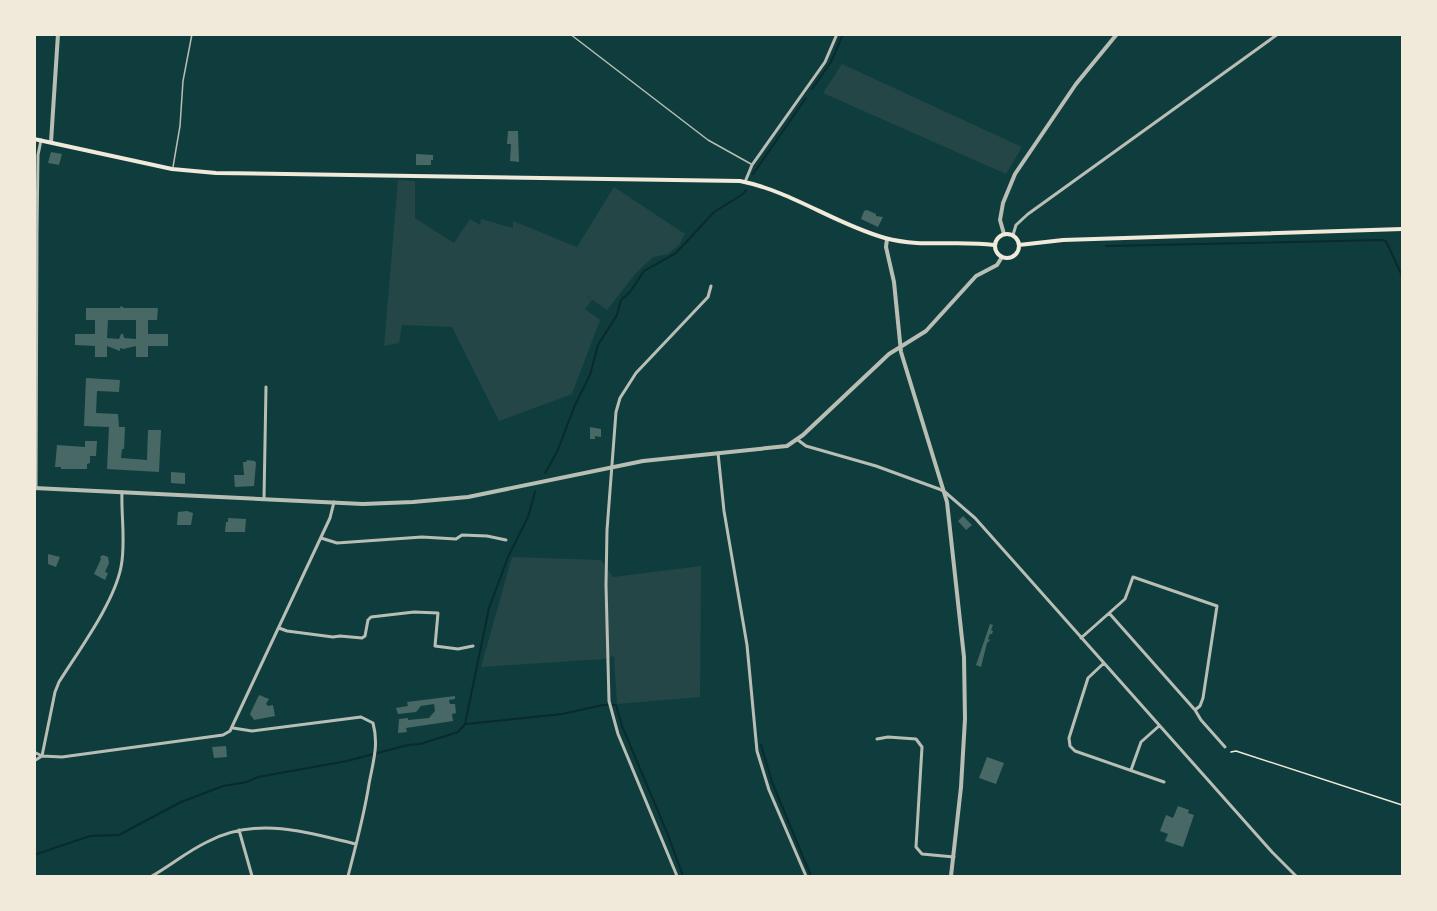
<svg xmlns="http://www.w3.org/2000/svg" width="1437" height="911" font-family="Karla,sans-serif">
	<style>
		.green { fill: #244646 }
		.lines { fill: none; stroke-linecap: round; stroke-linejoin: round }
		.stream { stroke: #0a2a2b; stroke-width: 2 }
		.building { fill: #486865; fill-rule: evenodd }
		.path { stroke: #f1e9da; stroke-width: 1.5 }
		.service { stroke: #b8beb3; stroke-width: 1.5 }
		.minor { stroke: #b8beb3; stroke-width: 3 }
		.tertiary { stroke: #b8beb3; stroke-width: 4 }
		.secondary { stroke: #f1e9da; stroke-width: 4 }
	</style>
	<rect width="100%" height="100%" fill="#0f3d3e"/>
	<path class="green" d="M842,64L1022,147L1006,174L823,93Z
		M398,180L415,181V218L454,243L470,219L480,225L481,219L513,228V221L577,247L614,187L685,234L679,245L668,254L653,257L636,273L607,310L574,287L592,300L585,309L600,320L572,394L499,421L452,327L402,325L399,343L384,346Z
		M512,557L601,560L613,577L701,566L700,697L617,704L614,656L604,659L481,667Z"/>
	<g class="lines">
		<path class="stream" d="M812,89L831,62L843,34
			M753,174L806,98
			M1106,246L1381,240L1386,241L1402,276
			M545,473L557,452L575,405L590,375L598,345L617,315L621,300L630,292L644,271L676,253L714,212L743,194L746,190
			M466,724L562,714L603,705H616L622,726L668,835L683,876
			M761,745L772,782L811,876
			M34,855L90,836L119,835L181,802L223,786L247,782L258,777L347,761L408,745L420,744L458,732L465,724L489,608L508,557L528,517L535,492"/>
	</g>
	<path class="building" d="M508,131H518L519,162L510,161L511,144H507Z
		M51,152L62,154L59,165L48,163Z
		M416,154L433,155V160H431V165H416Z
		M867,210L876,214V216L883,217L878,227L861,219L864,211Z
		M121,306L124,308H158L157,320H148V334H168V346H148V357H136V346L123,349L120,348V351L107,346V357H95V346L75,345V334H95V320H86V308H120ZM108,320H136V339L124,338L123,334H121L119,339L107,338Z
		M86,378L120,380L119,392L97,391L96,413L118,414L119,427H125L124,449H122L121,458L147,460L148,430H161L159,472L107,469L109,427L84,426Z
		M590,427L601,429V437L595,436V439H590Z
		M85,441H97L96,456H90V463L87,464V469H61V467H55L57,445L85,447Z
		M247,460L255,461L256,463L254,486L235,487L234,475H244L243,462H246Z
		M171,472L185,473V484L171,483Z
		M187,511L193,513L191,525H177L178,512Z
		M963,516L972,525L966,530L958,521Z
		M228,518L246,519L245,532H225L226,522H228Z
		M48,554L60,557L56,567L48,564Z
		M103,555L108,557L109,563L105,572L108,573L105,580L94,574L101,559L100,557Z
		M990,624L993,625L991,630L993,631L992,634H990L988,639L990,640L987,643L981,667L976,665Z
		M259,695L269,699L266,704L268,706L273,705L275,716L254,720L250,714Z
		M455,696V699L449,700L450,704H455L456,713L452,714L453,721L406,728L407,732L398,733L399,719L408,718V720L429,718L435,711L434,704L421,706L416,712L398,714L396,708L408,706L407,702Z
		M226,746L227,757L214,758L212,747Z
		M987,757L1004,763L996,784L979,778Z
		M1178,806L1189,810L1188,813L1194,815L1183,847L1165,841L1168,834L1160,831L1166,815L1173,818Z"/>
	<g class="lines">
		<path class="path" d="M1231,752L1236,751L1402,805"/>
		<path class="service" d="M570,34L708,140L751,164
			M173,167L180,126L183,81L192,34"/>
		<path class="minor" d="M745,182L752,165L825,62L837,34
			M1013,235L1016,225L1028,214L1278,34
			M798,440L806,446L876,466L939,489L945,492L975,518L1272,852L1296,876
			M718,453L724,511L747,645L757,751L769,790L806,876
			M36,488L37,232L38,155L41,140
			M264,499L266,387
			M321,538L337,543L422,537L456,539L462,535L487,536L506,540
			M279,628L287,631L333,637L340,636L362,638L365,636L368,620L371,617L414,612L438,613L435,646L458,649L473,646
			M1081,638L1125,599L1133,577L1217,606L1203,698L1200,706L1195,710L1109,613
			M1104,663L1088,678L1069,738L1070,746L1075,751L1164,782
			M1195,710L1201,720L1225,747
			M233,728L252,731L361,717L373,723C379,745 373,762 369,784C364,816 356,845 348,876
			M877,739L888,737L916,739L922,747L916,847L922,854L954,857
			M34,752L42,756L62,757L223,735L230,731L330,518L334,502
			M42,756L55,692L59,682C79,650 114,603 121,567C126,543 121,516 122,492
			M34,761L42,756
			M1131,770L1141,742L1159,726
			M239,830L252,876
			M152,876C171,865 188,851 207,842C256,816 305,832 356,844
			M677,876L618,734L609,701L606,585L607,530L616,412L620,398L636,373L708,297L711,286"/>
		<path class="tertiary" d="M51,142L58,34
			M1004,234L1000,220L1003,203L1015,174L1076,84L1117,34
			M887,239L886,247L894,282L901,352L947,502L964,657L965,719L961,787L951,876
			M34,488L363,504L413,502L468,497L643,461L787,446L803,435L889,354L926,331L976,276L997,265L1002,257"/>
		<path class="secondary" d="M34,139L172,169L216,173L740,181C791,191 835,224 885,238C921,248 958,240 994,245
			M995 246a12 12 0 1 1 24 0a12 12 0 1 1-24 0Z
			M1019,245L1063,240L1402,229"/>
	</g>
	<rect width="1437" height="911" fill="none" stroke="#f1e9da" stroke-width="72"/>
</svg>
